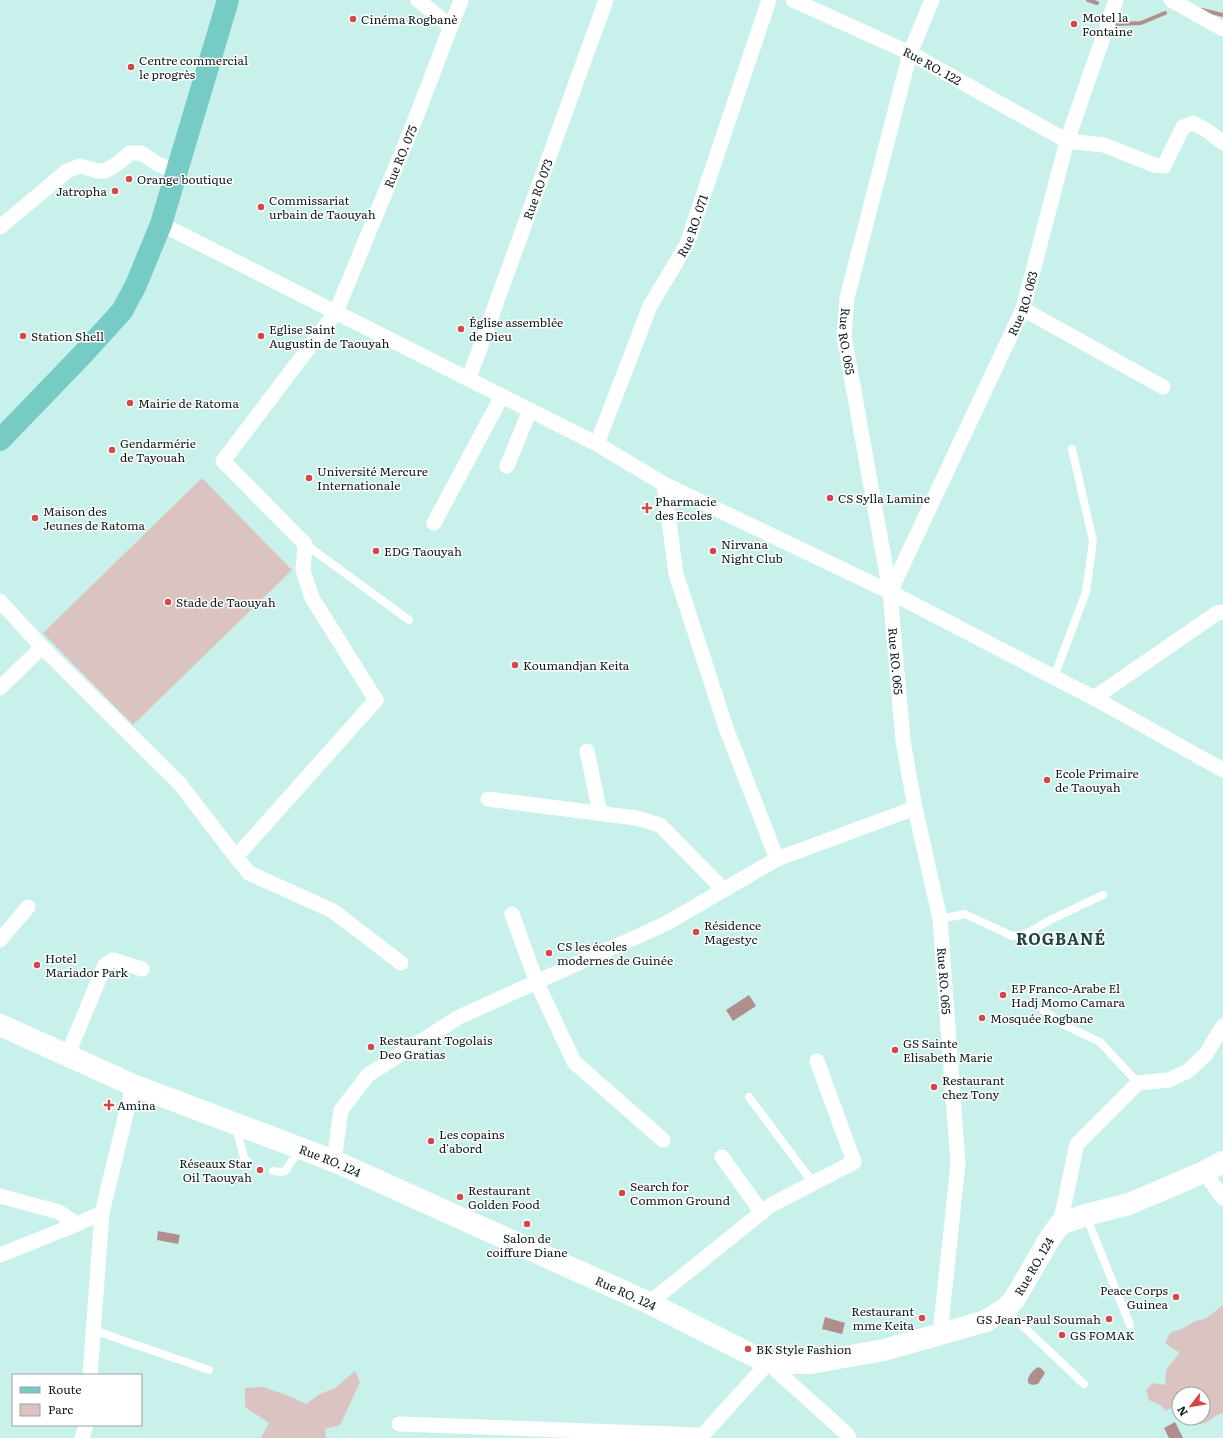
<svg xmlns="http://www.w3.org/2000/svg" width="1223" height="1438" font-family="Literata,serif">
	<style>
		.green { fill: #dac3c1 }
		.water { fill: #b08e8b }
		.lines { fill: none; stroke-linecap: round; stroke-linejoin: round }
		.stream { stroke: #b08e8b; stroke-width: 4 }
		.lane { stroke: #fff; stroke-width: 8 }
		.street { stroke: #fff; stroke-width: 15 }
		.secondary { stroke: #fff; stroke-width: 22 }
		.primary { stroke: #77cbc5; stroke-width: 22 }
		.poi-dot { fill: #d64647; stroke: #fff; stroke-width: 1.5 }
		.labels { text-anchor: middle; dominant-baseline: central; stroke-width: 3; stroke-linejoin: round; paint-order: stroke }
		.poi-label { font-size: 12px; fill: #0d1c1a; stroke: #fff; text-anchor: start }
		.street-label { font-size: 12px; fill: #0d1c1a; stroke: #fff }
		.district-label { font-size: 16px; font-weight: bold; letter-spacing: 1px; fill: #214441; stroke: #fff }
	</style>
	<rect width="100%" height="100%" fill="#c9f1ec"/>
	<path class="green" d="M202,478L292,570L133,725L43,633Z
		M1223,1305V1413C1216,1414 1215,1417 1209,1421C1202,1427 1189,1422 1181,1420L1180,1418H1203V1394H1179V1397L1173,1399L1172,1407L1166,1411L1160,1405L1149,1400L1146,1390L1153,1383L1165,1385L1166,1370L1180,1352L1173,1349L1165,1343L1171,1332L1182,1329L1195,1321L1205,1319Z
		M355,1371L360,1382L340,1425L325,1429L326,1438H261L269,1423L245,1407V1388L263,1387L292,1397L306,1404L320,1394L335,1388Z"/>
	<path class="water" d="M749,995L756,1006L733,1021L726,1010Z
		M158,1231L180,1235L178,1244L157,1240Z
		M825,1317L845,1323L842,1334L822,1329Z
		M1038,1367L1042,1369L1045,1373L1038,1384L1032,1385L1028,1383C1027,1376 1032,1371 1038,1367Z
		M1175,1422L1183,1438H1169L1164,1428Z"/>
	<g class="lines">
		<path class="stream" d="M1088,0L1097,3
			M1202,10L1223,15
			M1116,24L1141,23L1165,13"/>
		<path class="lane" d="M305,544L409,620
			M1054,677L1086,592L1093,541L1072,449
			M940,919L965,914L1012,936L1026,934L1050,920L1103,895
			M1043,1010L1062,1024L1100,1042L1138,1083
			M749,1097L813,1183
			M236,1127L244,1158L249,1163
			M273,1171L281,1172L285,1171L300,1149
			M1086,1216L1130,1325
			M1006,1310L1084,1384
			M93,1330L209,1370"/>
		<g class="street">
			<path d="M418,0L450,26"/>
			<path id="s1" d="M793,0L910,53L1067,141L1104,145L1154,165L1164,166L1183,127L1193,123L1208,131L1223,143"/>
			<path id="s2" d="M932,0L910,53L847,298L844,336L890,592L903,741L915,808L940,919L958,1164L940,1334"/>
			<path d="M1171,0L1223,29"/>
			<path d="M161,224L597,444L664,484L890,592L1094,698L1223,770"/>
			<path d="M0,227L67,171L80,166L98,171H105L117,164L130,153H141L158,164L176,172"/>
			<path d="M1023,309L1163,387"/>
			<path id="s3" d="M469,378L606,0"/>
			<path id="s4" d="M597,444L650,306L687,244L769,0"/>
			<path d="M507,466L530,410"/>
			<path d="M664,484L676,574L726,728L777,859"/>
			<path d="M434,523L502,396"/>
			<path id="s5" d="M890,592L1023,309L1067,141L1116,0"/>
			<path id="s6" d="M0,601L42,647L180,784L236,857L376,700L312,598L303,570L305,544L223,461L336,312L411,130L461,0"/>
			<path d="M0,688L42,647"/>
			<path d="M1094,698L1217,613L1223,612"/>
			<path d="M587,751L600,813"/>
			<path d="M488,799L636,818L660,825L724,890"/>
			<path d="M236,857L249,873L333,911L401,963"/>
			<path d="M512,914L537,983L574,1062L663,1140"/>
			<path d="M0,940L28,907"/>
			<path d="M67,1056L105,965L113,960L142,969"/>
			<path d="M722,1157L762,1213"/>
			<path d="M334,1161L341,1110L368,1075L459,1017L665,924L777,859L915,808"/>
			<path d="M1204,1172L1223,1198"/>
			<path d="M0,1196L59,1212L77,1224"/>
			<path d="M1060,1224L1077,1144L1138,1083L1169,1080L1188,1071L1206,1054L1223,1026"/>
			<path d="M0,1255L77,1224L102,1213"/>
			<path d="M649,1303L771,1205L854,1162L817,1061"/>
			<path d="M90,1375L102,1213L133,1085"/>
			<path d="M399,1424L701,1435"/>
			<path d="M82,1438L86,1425"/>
			<path d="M700,1438L768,1363L847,1434L849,1438"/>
		</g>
		<path class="secondary" id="s7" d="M0,1025L133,1085L334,1161L649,1303L768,1363H810L884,1350L986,1321L1005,1309L1014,1300L1050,1238L1060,1224L1086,1215L1129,1204L1204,1172L1223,1162"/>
		<path class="primary" d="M0,440L83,354L122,311L136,285L161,224L228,0"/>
	</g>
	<g class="poi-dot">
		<circle cx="353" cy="19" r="4"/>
		<circle cx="1074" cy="24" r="4"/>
		<circle cx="131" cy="67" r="4"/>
		<circle cx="129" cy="179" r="4"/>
		<circle cx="115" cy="191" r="4"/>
		<circle cx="261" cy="207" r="4"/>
		<circle cx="461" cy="329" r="4"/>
		<circle cx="23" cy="336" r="4"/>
		<circle cx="261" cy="336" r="4"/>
		<circle cx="130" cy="403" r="4"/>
		<circle cx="112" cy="450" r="4"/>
		<circle cx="309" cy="478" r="4"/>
		<circle cx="830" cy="498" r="4"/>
		<path d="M645 502h4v4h4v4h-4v4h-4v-4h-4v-4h4z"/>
		<circle cx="35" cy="518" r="4"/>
		<circle cx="376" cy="551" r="4"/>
		<circle cx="713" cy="551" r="4"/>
		<circle cx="168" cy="602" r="4"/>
		<circle cx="515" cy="665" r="4"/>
		<circle cx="1047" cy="780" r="4"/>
		<circle cx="696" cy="932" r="4"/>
		<circle cx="549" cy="953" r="4"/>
		<circle cx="37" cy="965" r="4"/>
		<circle cx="1003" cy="995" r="4"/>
		<circle cx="982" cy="1018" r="4"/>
		<circle cx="371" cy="1047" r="4"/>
		<circle cx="895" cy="1050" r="4"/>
		<circle cx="934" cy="1087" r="4"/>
		<path d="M107 1099h4v4h4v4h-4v4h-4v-4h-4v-4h4z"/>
		<circle cx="431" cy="1141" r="4"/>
		<circle cx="260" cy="1170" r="4"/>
		<circle cx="622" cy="1193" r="4"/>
		<circle cx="460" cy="1197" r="4"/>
		<circle cx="527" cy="1224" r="4"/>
		<circle cx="1176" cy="1297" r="4"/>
		<circle cx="922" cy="1318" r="4"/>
		<circle cx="1109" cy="1319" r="4"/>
		<circle cx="1062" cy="1335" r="4"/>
		<circle cx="748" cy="1349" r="4"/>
	</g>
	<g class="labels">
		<g class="poi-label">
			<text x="1082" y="17">Motel la<tspan x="1082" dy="14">Fontaine</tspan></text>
			<text x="361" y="19">Cinéma Rogbanè</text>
			<text x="139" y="60">Centre commercial<tspan x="139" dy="14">le progrès</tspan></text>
			<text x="137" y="179">Orange boutique</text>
			<text x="107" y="191" text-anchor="end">Jatropha</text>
			<text x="269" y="200">Commissariat<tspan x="269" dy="14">urbain de Taouyah</tspan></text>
			<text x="469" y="322">Église assemblée<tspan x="469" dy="14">de Dieu</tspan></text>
			<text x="269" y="329">Eglise Saint<tspan x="269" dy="14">Augustin de Taouyah</tspan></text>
			<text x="31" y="336">Station Shell</text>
			<text x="138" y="403">Mairie de Ratoma</text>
			<text x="120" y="443">Gendarmérie<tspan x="120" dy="14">de Tayouah</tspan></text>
			<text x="317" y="471">Université Mercure<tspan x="317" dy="14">Internationale</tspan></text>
			<text x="838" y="498">CS Sylla Lamine</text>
			<text x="655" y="501">Pharmacie<tspan x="655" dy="14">des Ecoles</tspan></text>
			<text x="43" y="511">Maison des<tspan x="43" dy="14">Jeunes de Ratoma</tspan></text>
			<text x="721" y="544">Nirvana<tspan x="721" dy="14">Night Club</tspan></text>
			<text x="384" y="551">EDG Taouyah</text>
			<text x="176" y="602">Stade de Taouyah</text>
			<text x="523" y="665">Koumandjan Keita</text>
			<text x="1055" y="773">Ecole Primaire<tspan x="1055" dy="14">de Taouyah</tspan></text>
			<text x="704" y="925">Résidence<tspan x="704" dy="14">Magestyc</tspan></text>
			<text x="557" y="946">CS les écoles<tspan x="557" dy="14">modernes de Guinée</tspan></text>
			<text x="45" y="958">Hotel<tspan x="45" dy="14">Mariador Park</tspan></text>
			<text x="1011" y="988">EP Franco-Arabe El<tspan x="1011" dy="14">Hadj Momo Camara</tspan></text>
			<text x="990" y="1018">Mosquée Rogbane</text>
			<text x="379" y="1040">Restaurant Togolais<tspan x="379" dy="14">Deo Gratias</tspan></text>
			<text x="903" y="1043">GS Sainte<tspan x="903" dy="14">Elisabeth Marie</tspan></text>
			<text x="942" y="1080">Restaurant<tspan x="942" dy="14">chez Tony</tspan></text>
			<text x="117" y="1105">Amina</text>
			<text x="439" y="1134">Les copains<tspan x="439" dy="14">d'abord</tspan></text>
			<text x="252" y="1163" text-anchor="end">Réseaux Star<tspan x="252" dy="14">Oil Taouyah</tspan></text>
			<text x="630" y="1186">Search for<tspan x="630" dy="14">Common Ground</tspan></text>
			<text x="468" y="1190">Restaurant<tspan x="468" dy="14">Golden Food</tspan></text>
			<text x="527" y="1238" text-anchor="middle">Salon de<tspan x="527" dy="14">coiffure Diane</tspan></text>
			<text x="1168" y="1290" text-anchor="end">Peace Corps<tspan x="1168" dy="14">Guinea</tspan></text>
			<text x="914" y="1311" text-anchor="end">Restaurant<tspan x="914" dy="14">mme Keita</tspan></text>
			<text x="1101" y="1319" text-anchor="end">GS Jean-Paul Soumah</text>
			<text x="1070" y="1335">GS FOMAK</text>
			<text x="756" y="1349">BK Style Fashion</text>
		</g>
		<g class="street-label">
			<text stroke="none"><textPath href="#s1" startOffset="154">Rue RO. 122</textPath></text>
			<text stroke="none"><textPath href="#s6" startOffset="1207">Rue RO. 075</textPath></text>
			<text stroke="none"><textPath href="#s3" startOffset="201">Rue RO 073</textPath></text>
			<text stroke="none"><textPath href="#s4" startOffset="239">Rue RO. 071</textPath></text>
			<text stroke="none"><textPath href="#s5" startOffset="318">Rue RO. 063</textPath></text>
			<text stroke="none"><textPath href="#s2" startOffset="354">Rue RO. 065</textPath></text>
			<text stroke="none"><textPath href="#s2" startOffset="678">Rue RO. 065</textPath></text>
			<text stroke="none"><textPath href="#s2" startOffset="1002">Rue RO. 065</textPath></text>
			<text stroke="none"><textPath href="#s7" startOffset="357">Rue RO. 124</textPath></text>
			<text stroke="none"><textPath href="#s7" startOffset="1137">Rue RO. 124</textPath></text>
			<text stroke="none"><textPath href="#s7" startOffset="681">Rue RO. 124</textPath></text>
		</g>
		<g class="district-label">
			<text x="1061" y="938">ROGBANÉ</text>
		</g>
	</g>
	<rect x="12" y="1374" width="130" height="52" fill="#ffffff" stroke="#9ea4a3"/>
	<rect x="20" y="1387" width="20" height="6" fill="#77cbc5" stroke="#9ea4a3"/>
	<text x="48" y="1394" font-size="12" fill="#0d1c1a">Route</text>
	<rect x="20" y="1404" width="20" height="12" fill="#dac3c1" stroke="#9ea4a3"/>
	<text x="48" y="1414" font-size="12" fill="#0d1c1a">Parc</text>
	<g transform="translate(1191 1406) rotate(239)"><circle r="19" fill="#ffffff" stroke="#9ea4a3"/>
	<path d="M0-3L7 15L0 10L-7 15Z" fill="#d64647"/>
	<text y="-6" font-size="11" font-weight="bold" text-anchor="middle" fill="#0d1c1a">N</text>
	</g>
</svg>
